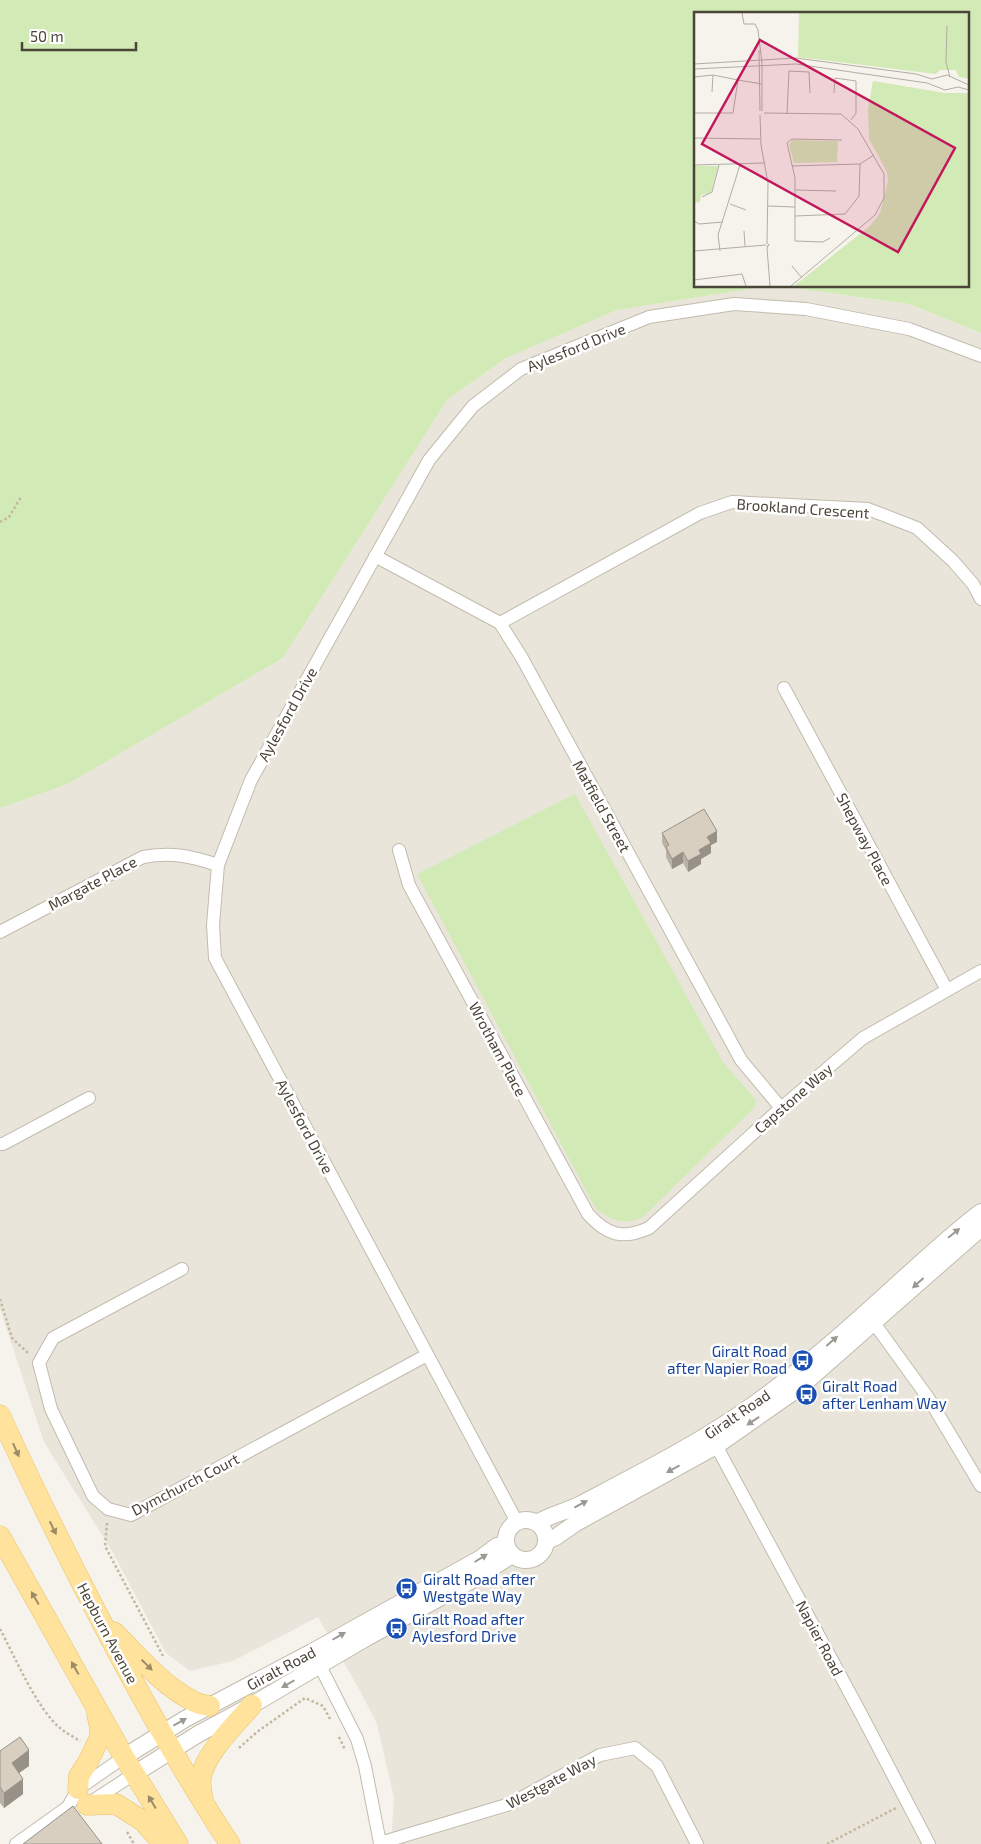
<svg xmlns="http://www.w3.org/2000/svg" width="981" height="1844" font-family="'Exo 2',sans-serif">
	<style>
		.residential { fill: #eae5da }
		.green { fill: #d2eab5 }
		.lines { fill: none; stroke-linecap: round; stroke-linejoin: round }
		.minor-casing { stroke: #c2bbae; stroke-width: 14 }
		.tertiary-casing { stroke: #c2bbae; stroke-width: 18 }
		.primary-casing { stroke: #e6c16a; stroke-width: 21 }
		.path { stroke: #c4b79f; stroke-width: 2.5; stroke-dasharray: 2.5 2.5; stroke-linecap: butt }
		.minor { stroke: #fff; stroke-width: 12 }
		.tertiary { stroke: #fff; stroke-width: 16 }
		.primary { stroke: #ffe39c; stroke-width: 20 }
		.wall { fill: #bab2a6 }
		.shaded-wall { fill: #979187 }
		.building { fill: #d8cfc1; stroke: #979187 }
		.oneway { fill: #9c9892 }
		.oneway2 { fill: #9c8c66 }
		.labels { text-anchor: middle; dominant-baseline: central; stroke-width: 5; stroke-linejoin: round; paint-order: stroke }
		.street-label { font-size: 15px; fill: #4b4439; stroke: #fff }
		.transit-label { font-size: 15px; fill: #164399; stroke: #fff; text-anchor: start }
		.inset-road { fill: none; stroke: #b2ada4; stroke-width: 1 }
		.view { fill: #c2185b; fill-opacity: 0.15; stroke: #c2185b; stroke-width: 2.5 }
		.inset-edge { fill: none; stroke: #4b4439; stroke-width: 2.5 }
	</style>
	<rect width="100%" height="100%" fill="#f6f3ec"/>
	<path class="residential" d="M768,286H779L909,304L981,333V1844H391L394,1798L377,1724L359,1689L318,1617L233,1661L190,1671L166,1653L112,1551L44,1442L0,1309V808L68,784L283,658L447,400L506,358L617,310Z"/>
	<path class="green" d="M0,0H981V333L909,304L779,286H967V14H695V286H768L617,310L506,358L447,400L283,658L68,784L0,808Z
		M575,794L723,1062L756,1100L754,1108L643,1217C626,1226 611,1220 596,1209L417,874Z"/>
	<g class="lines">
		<defs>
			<path id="minor" d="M375,556L500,623L522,658L741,1060L781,1108
				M500,623L700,513L732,502L868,509L917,528L953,561L973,584L981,599
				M784,688L947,990
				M399,850L409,885L588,1214C607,1235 622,1240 649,1228L781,1108L863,1038L981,971
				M0,932L143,857C173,852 190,856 218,865
				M0,1144H3L89,1098
				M182,1269L53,1338L39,1363L51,1409L93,1496L108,1509L131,1515L427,1355
				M869,1316L929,1399L981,1486
				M712,1438L860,1712L929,1844
				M517,1522L215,958L213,925L218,865L251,780L429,460L473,406L521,369L649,317L734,304L806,309L909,329L981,356
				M316,1658L357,1739L365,1766L380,1843L510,1804L600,1755L635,1748L657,1766L697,1844
				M88,1804L134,1774
				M16,1844L68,1807L78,1789L124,1757"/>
			<path id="tertiary" d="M506 1540a20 20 0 1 1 40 0a20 20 0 1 1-40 0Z
				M537,1523C550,1515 565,1512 579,1505C638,1474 698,1444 753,1405C806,1367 855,1323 904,1278C929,1256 954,1232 981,1212
				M546,1541L556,1537L576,1523L716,1446L799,1388L981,1228
				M124,1757L185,1719L312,1652L481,1558L497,1546L506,1544
				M134,1774L200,1733L252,1705L366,1638L476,1578L512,1555"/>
			<path id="primary" d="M0,1415C37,1496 77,1576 119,1655C154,1720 189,1783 230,1844
				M0,1536L124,1757L178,1844
				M114,1632C138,1656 161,1684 191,1700C196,1704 203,1705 210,1706
				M78,1789L79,1776L88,1762L100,1737V1728L97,1714
				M203,1801C202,1793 200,1785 201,1778C204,1754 237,1723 252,1705
				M87,1805L116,1804L143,1821L163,1844"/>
		</defs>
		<use href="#minor" class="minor-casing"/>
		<use href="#tertiary" class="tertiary-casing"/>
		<use href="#primary" class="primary-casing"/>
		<path class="path" d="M0,522L9,517L21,497
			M0,1299L12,1338L29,1354
			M107,1523L105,1546L163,1656
			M0,1629C15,1657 37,1709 60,1728C66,1733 74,1737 80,1741
			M339,1737L345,1750
			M239,1748L257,1732L305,1698L323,1706L330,1719
			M127,1832L134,1844
			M827,1844L896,1808"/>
		<use href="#minor" class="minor"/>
		<use href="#tertiary" class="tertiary"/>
		<use href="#primary" class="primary"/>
	</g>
	<path class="wall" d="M662,833L717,842L711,845V853L701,859V864L688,872L683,863L672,869L666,857V850L662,843Z
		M0,1751L29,1766L19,1773L23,1794L4,1808L0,1803Z"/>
	<path class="shaded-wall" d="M717,831V842L711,845V853L701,859V864L688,872V861L699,850L707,837Z
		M683,852V863L672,869V859Z
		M29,1750V1766L12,1778V1763Z
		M23,1779V1794L4,1808V1793Z"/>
	<path class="building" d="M704,809L717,831L707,837L711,843L699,850L701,854L688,861L683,852L672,859L666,847L669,845L662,833Z
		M20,1737L29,1750L12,1763L23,1779L4,1793L0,1787V1751Z
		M73,1806L102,1844H23Z"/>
	<defs><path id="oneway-solid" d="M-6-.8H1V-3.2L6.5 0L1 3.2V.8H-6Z" transform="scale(1.25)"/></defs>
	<g class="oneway">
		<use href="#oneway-solid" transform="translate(954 1233) rotate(-39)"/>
		<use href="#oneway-solid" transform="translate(918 1283) rotate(138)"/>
		<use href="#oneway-solid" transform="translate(832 1341) rotate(-41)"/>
		<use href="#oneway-solid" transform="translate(753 1421) rotate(146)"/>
		<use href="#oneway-solid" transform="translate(673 1469) rotate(151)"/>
		<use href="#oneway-solid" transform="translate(581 1504) rotate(-28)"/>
		<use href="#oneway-solid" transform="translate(481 1558) rotate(-32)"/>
		<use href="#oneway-solid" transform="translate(339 1636) rotate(-30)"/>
		<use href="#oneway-solid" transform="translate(288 1684) rotate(150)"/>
		<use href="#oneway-solid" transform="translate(180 1722) rotate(-29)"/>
	</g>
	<g class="oneway2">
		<use href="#oneway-solid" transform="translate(16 1450) rotate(66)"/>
		<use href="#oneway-solid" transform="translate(53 1528) rotate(64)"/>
		<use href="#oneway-solid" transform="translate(35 1598) rotate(-120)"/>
		<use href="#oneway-solid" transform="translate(147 1665) rotate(44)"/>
		<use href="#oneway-solid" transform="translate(75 1668) rotate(-119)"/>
		<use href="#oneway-solid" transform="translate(152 1802) rotate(-121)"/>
	</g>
	<defs>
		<symbol id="bus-disc" viewBox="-11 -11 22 22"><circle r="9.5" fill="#1a4fb4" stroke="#fff"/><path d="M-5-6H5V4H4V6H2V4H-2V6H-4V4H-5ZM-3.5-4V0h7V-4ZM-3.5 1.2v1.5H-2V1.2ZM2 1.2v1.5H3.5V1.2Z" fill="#fff"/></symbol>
	</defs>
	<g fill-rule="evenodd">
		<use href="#bus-disc" x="790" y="1348" width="25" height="25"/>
		<use href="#bus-disc" x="794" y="1382" width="25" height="25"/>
		<use href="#bus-disc" x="394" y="1576" width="25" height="25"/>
		<use href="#bus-disc" x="384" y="1616" width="25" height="25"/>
	</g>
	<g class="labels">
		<g class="street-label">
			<text transform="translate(576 347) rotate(-22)">Aylesford Drive</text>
			<text transform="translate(803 508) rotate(4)">Brookland Crescent</text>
			<text transform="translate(287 714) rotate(-61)">Aylesford Drive</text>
			<text transform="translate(602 806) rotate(61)">Matfield Street</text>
			<text transform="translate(865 839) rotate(62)">Shepway Place</text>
			<text transform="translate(92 883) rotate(-28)">Margate Place</text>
			<text transform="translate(498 1049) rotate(62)">Wrotham Place</text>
			<text transform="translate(793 1098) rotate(-41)">Capstone Way</text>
			<text transform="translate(305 1126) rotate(62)">Aylesford Drive</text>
			<text transform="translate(737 1414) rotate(-34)">Giralt Road</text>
			<text transform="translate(185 1484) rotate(-27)">Dymchurch Court</text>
			<text transform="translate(108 1633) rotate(62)">Hepburn Avenue</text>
			<text transform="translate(820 1638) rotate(62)">Napier Road</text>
			<text transform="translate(281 1668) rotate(-28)">Giralt Road</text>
			<text transform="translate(551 1781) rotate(-28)">Westgate Way</text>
		</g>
		<g class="transit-label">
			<text x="787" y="1351" text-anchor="end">Giralt Road<tspan x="787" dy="17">after Napier Road</tspan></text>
			<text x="822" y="1386">Giralt Road<tspan x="822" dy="17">after Lenham Way</tspan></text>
			<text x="423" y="1579">Giralt Road after<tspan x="423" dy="17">Westgate Way</tspan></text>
			<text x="412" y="1619">Giralt Road after<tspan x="412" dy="17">Aylesford Drive</tspan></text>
		</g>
	</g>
	<g transform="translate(694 12)">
		<rect width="275" height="275" fill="#f6f3ec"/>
		<path d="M105,1H275V67L265,65L262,58H246L242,62L104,45ZM179,69L251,81H275V274H100L176,214L186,201L194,169L193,160L175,127L174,97ZM98,128L144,129L143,150L100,151L95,133ZM0,154H24L17,181L7,183L6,190L0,191Z" fill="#d2eab5"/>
		<path class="inset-road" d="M48,1L50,12H61L64,18L68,51V99M253,14L252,50L256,65M65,38L66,99M0,52L102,46L222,62L238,67L253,63L275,73M0,57L102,52L233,71L251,78L264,75L275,78M0,65L19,63L44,68M18,80L19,63M140,81L141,66L162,69V101L157,108M0,101H39L44,68L68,72M70,101L147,102L164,117L190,162V186L181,203L97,274M93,102L95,59L115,60L116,81M66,103L67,133L74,171L73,232M0,126L66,127M0,153L70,151M98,154L166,152L180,143M101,178L142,179M8,185L18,180L25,153M36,192L52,198M74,194L101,195M101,204L151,202L165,184L166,152M0,209L5,212L29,210M50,219L51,234M136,226L129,230L101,229V166L93,131L98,127L148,128M73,235L75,232L73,236L76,274M0,239L72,233M26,239L24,223L46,153M98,254L108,266M0,268L48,262L52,274"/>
		<path class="view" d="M66,28L261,136L204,240L8,132Z"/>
		<rect width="275" height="275" class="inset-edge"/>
	</g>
	<path d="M22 42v8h114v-8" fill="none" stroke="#4b4439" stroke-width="2.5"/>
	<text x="30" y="42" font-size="15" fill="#4b4439" stroke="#ffffff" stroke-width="4" paint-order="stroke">50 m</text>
</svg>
